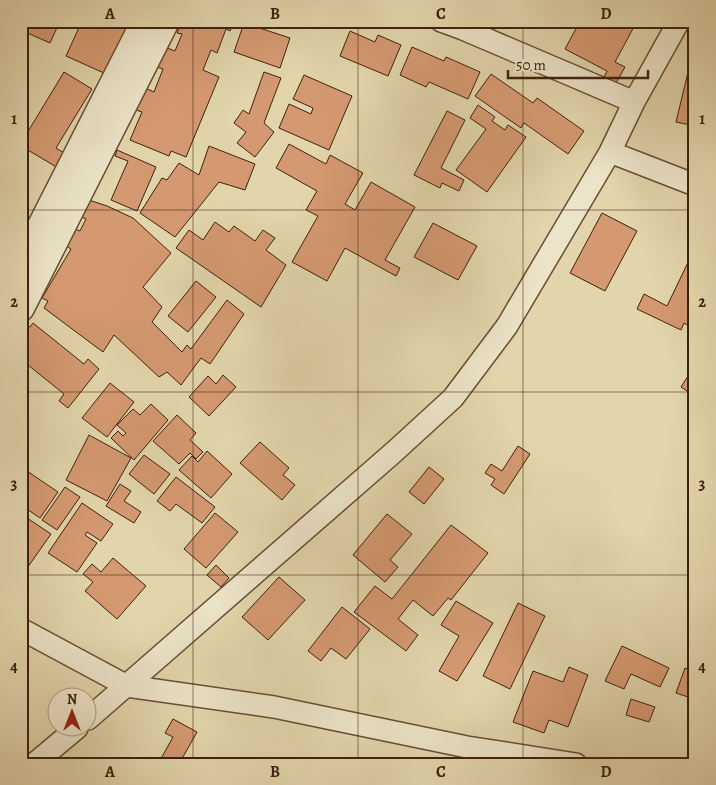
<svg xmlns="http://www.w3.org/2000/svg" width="716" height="785" font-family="Alegreya,serif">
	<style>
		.building { fill: #d59971; stroke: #3f200f }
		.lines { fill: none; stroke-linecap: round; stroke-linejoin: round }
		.minor-casing { stroke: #684d36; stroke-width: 24 }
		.tertiary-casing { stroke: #684d36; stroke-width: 29 }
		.minor { stroke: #ece4c8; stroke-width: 21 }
		.tertiary { stroke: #ece4c8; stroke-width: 26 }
		.grid { fill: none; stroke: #3f200f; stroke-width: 1; stroke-opacity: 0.55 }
		.neatline { fill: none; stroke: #3f200f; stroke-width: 2 }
		.grid-label { font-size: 16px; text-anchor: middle; font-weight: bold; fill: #3f200f }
	</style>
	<rect width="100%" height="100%" fill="#e2d5ab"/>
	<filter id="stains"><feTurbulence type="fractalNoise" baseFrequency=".004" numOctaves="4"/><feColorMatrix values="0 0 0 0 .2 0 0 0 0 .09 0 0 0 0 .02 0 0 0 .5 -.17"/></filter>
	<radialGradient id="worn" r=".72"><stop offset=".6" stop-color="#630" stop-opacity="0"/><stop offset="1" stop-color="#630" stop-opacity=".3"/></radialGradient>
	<path class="building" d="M21,21H60L50,43L21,30Z
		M82,21H142L115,78L66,56Z
		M182,21H234L230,31L226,29L217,53L211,50L203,70L219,77L186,157L171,151L169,156L130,140L142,112L136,110L145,88L154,92L163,69L157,67L165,47L175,51L182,34L177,33Z
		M571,21H637L615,62L625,67L616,83L604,77L607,71L565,49L578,25Z
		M244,23L290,38L280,68L234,52Z
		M350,31L375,42L378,35L401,45L388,76L340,56Z
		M412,47L444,61L446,57L480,72L468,99L429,82L426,87L400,75Z
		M690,64L695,65V126L676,122Z
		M64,72L92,89L56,148L74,159L65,172L21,146V143Z
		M264,72L281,78L264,123L274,132L255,157L237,143L246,132L234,123L243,110L249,114Z
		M491,74L533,103L537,98L584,131L568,154L524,123L521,128L475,96Z
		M304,75L352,96L329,150L279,128L289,104L311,114L313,108L293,99Z
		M478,105L495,117L492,121L505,130L508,125L526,137L487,192L456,170L486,129L470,118Z
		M447,111L465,120L441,168L464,180L459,191L442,183L440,188L414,175Z
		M289,144L326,164L330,155L363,173L345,204L355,210L371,182L415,207L385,260L400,268L396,276L345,248L327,281L292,262L318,216L306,210L317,191L276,168Z
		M209,146L255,164L245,190L219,182L175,237L140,213L162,178L167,180L179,163L199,175Z
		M117,150L156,167L137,211L111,200L128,161L115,156Z
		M89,200L107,206L133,218L171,253L143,287L162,307L152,322L182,352L187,345L191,349L227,300L244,314L210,364L201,358L181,385L167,372L159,377L114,335L103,352L44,308L48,301L42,298L71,249L65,245L73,228L80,231L86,219L80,216Z
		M21,210L29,216L22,226L29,232L21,242Z
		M602,213L637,231L605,291L570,273Z
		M215,222L229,232L234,226L255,241L263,230L275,238L266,250L286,265L261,307L176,248L189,230L203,240Z
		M433,223L477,246L458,280L414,257Z
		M695,248V330L684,323L681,330L637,309L644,294L667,306Z
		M196,281L216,297L188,332L168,316Z
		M33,323L84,364L88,359L99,369L68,408L59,401L64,394L23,361L21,363V331L26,325L30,327Z
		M695,365V396L681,387Z
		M223,375L236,387L209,416L189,397L208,376L216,384Z
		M110,383L134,402L107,437L82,418Z
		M151,404L168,420L134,460L111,438L118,431L123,436L126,433L117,425L133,409L140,415Z
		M177,415L196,433L190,440L203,452L196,459L190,453L179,464L153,441Z
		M89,435L131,458L107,501L66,480Z
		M260,442L289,468L283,475L295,485L282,500L240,463Z
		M518,446L530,454L504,494L491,485L495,479L485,473L491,464L502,471Z
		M207,451L232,474L211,498L179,470L192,456L198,462Z
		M144,455L170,474L154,494L129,474Z
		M429,467L444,479L424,504L409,492Z
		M27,471L58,492L40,518L21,505V480Z
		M176,477L215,507L202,523L176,504L170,511L157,501Z
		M120,484L131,491L124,501L141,512L134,523L106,506Z
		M65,487L80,497L57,530L42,520Z
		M82,503L113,524L101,541L87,532L85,535L97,543L77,572L48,553Z
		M215,513L238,532L206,568L184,549Z
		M21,514L51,534L25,571L21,568Z
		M387,514L412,534L390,560L398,567L385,582L353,555Z
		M451,525L488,553L451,600L448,598L433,616L413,600L398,619L418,635L406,651L354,612L375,586L392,599Z
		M113,558L146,586L117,619L85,591L93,582L83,574L92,564L101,572Z
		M216,565L229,578L221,587L207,575Z
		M279,577L305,600L268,640L242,617Z
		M456,601L493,623L457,681L439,671L459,636L441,625Z
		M518,603L545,616L510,689L483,676Z
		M342,607L370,629L346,659L331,648L321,661L308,651Z
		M622,646L669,668L660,687L631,674L624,689L605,681Z
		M569,667L588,675L568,727L549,720L544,733L513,722L533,671L563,682Z
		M685,668L695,672L694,699L676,693Z
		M631,699L655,707L649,722L626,715Z
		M173,719L197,732L179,764H158L173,737L165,733Z
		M298,758L312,762L311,764H296Z
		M330,758L349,764H328Z"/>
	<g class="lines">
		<defs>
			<path id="minor" d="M441,21L463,29L634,102
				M610,152L695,185
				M21,629L127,686L274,707L467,747L576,764
				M88,719L394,452L453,398L507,326L610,152L634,102L679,21
				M34,764L77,728"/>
			<path id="tertiary" d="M21,265L145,21
				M21,308L166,21"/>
		</defs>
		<use href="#minor" class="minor-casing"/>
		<use href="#tertiary" class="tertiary-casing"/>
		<use href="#minor" class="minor"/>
		<use href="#tertiary" class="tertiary"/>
	</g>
	<path class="grid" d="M193,21V764M358,21V764M523,21V764M21,210H695M21,392H695M21,575H695"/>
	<rect width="716" height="785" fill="none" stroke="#e2d5ab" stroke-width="55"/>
	<g transform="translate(72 712)"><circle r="24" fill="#ece4c8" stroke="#a7967e"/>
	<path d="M0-4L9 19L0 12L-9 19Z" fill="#8f2418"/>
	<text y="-8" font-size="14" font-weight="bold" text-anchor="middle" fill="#3f200f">N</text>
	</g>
	<path d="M508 70v8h140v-8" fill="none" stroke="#3f200f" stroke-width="2.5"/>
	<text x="516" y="70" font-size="15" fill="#3f200f" stroke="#ece4c8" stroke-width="4" paint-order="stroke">50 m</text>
	<rect x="28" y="28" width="660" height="730" class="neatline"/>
	<g class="grid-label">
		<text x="110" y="19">A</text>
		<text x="275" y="19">B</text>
		<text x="441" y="19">C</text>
		<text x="606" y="19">D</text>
		<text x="14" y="124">1</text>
		<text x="702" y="124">1</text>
		<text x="14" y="307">2</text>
		<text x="702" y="307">2</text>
		<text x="14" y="489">3</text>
		<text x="702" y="489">3</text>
		<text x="14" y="672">4</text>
		<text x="702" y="672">4</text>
		<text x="110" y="777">A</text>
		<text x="275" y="777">B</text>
		<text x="441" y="777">C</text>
		<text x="606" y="777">D</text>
	</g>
	<rect width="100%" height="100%" filter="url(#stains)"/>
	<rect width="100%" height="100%" fill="url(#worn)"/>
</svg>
